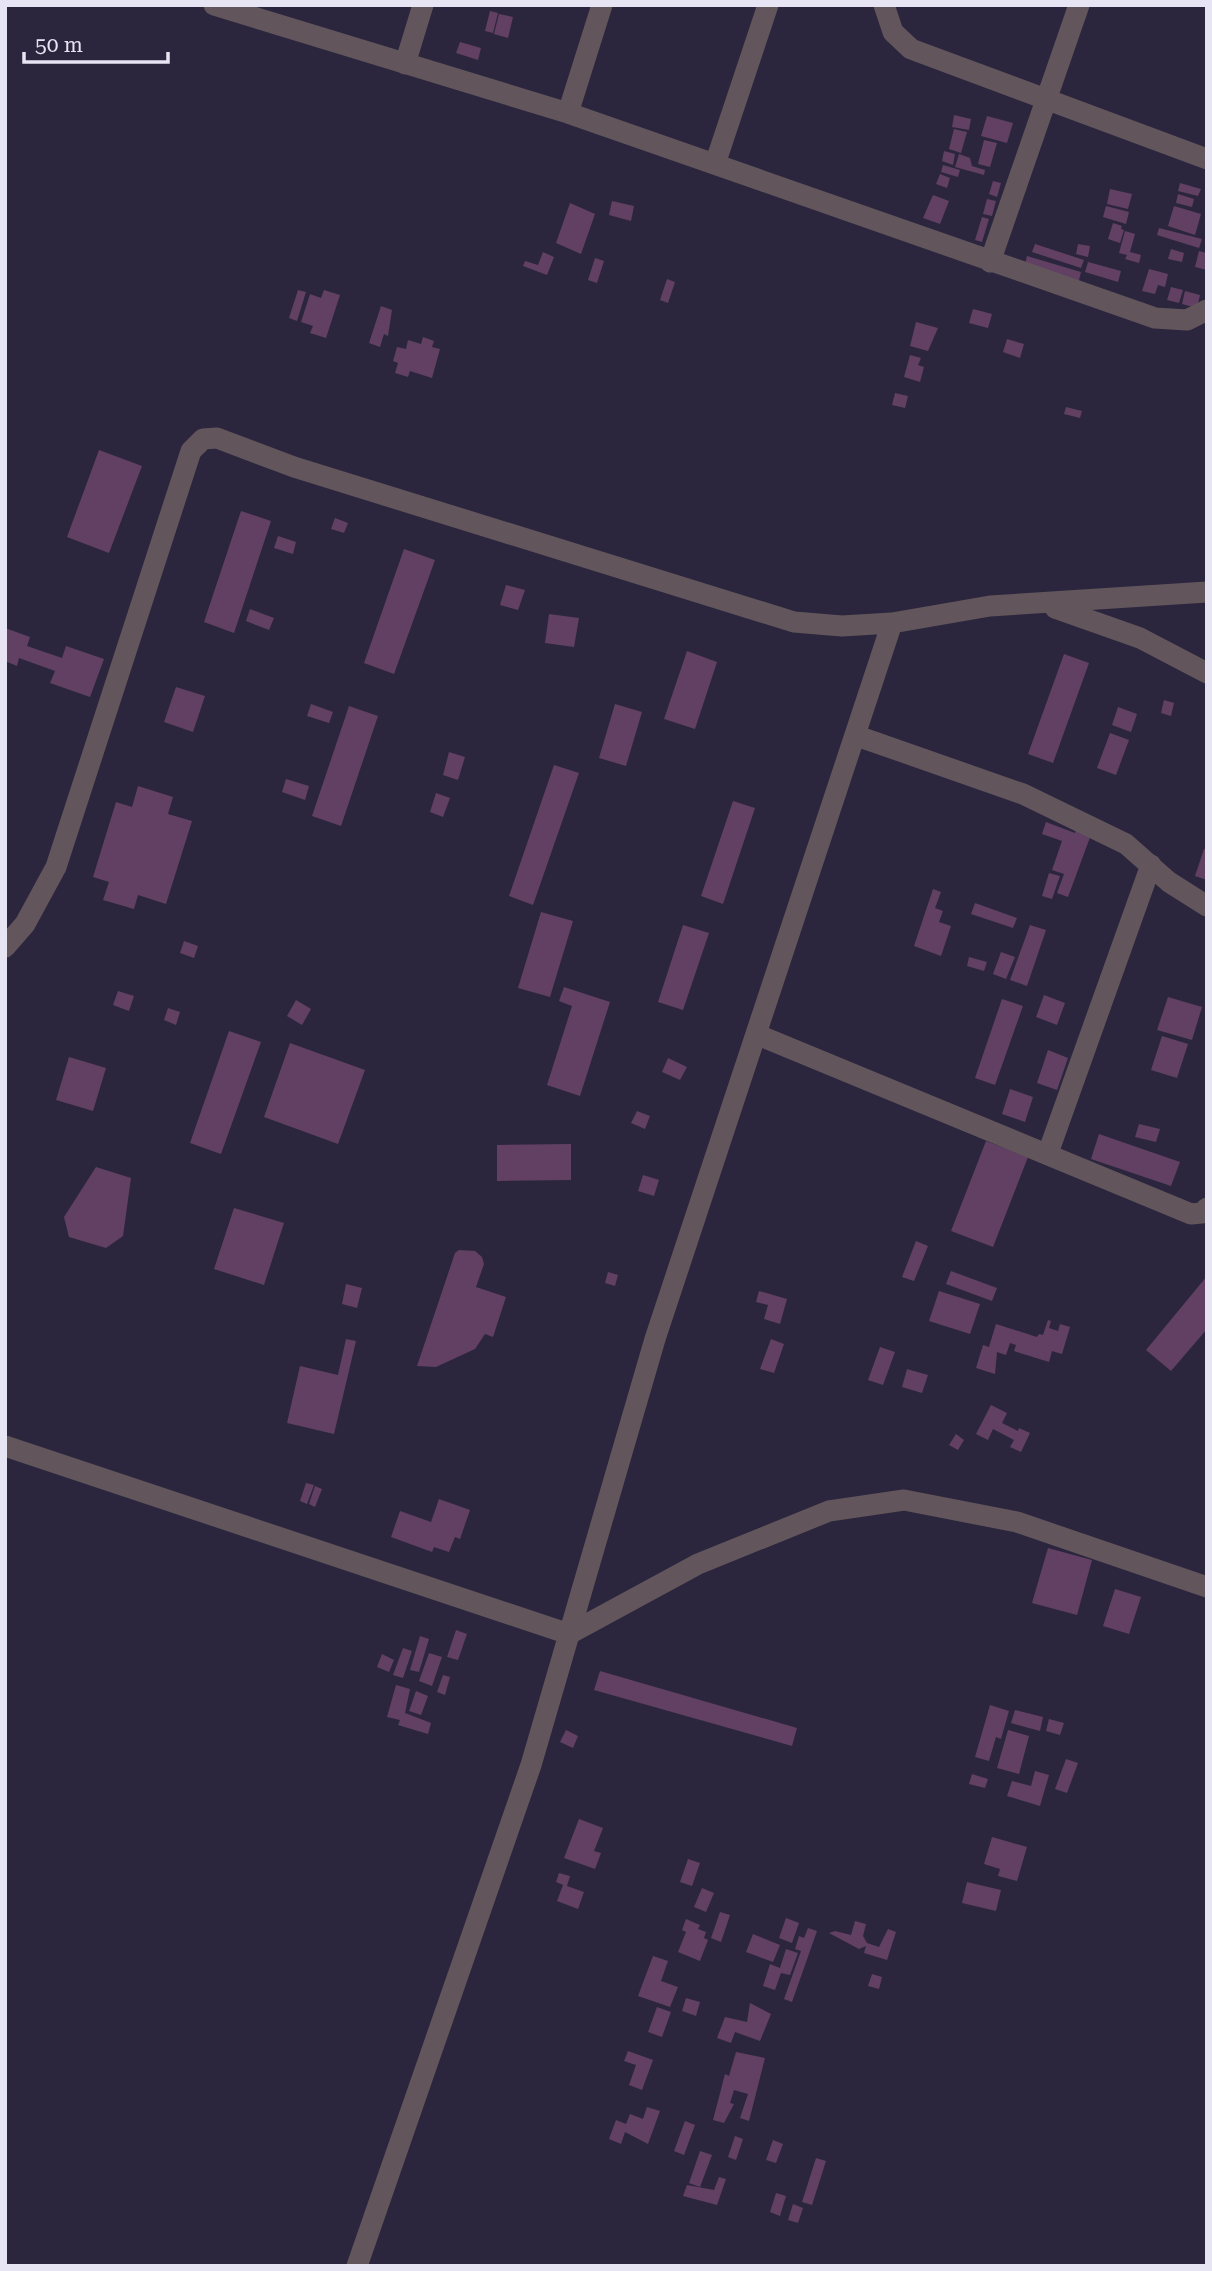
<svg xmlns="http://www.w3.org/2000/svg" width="1212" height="2271" font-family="'Roboto Serif',serif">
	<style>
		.building { fill: #614063 }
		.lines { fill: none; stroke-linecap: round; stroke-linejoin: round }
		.minor { stroke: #62565c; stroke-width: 21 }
	</style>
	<rect width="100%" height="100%" fill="#2b263d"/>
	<path class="building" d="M490,11L498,13L493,33L485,31Z
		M499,14L513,17L508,38L494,34Z
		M460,42L481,48L478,60L456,53Z
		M954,115L971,119L969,130L952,127Z
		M987,116L1013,123L1007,143L981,136Z
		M954,129L967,132L961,153L949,149Z
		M984,140L997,143L990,167L978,164Z
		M944,151L955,154L953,165L942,161Z
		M959,154L970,158L972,166L985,170L984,175L955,167Z
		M943,165L960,170L958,177L941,172Z
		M940,174L950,178L947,188L936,184Z
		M993,181L1001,183L997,197L989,194Z
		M1180,183L1201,189L1198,196L1178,191Z
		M1110,189L1132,194L1128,209L1107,204Z
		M1178,194L1194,199L1192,207L1176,203Z
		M933,195L949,201L940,224L923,218Z
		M987,199L996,201L992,216L983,214Z
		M612,201L634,206L631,221L609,215Z
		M570,203L595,214L581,254L556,243Z
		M1106,206L1129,212L1126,224L1103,217Z
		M1174,206L1201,214L1195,235L1168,226Z
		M982,217L989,219L982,242L975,240Z
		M1113,223L1122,226L1121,229L1124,230L1120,243L1108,239Z
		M1159,228L1202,239L1199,248L1157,235Z
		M1125,231L1135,234L1130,252L1141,255L1139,263L1125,259L1127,255L1119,253Z
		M1035,244L1084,260L1081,268L1032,252Z
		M1078,244L1090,246L1088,257L1076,254Z
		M1171,249L1184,253L1182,262L1168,259Z
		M1199,251L1207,253V270L1195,267Z
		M543,252L554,257L547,275L523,266L525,261L538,265Z
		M1027,256L1081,272L1078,284L1024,268Z
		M595,258L604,261L597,283L588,280Z
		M1088,262L1121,271L1118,282L1085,272Z
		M1149,269L1168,274L1165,287L1158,285L1155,294L1142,291Z
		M667,279L675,282L668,303L660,300Z
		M1171,287L1183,290L1179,303L1167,300Z
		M298,290L306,292L297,321L289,318Z
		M324,290L340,295L326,338L310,333L313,326L301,322L310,294L321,298Z
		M1185,291L1200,295L1197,308L1182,304Z
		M381,306L392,310L388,336L384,334L380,347L369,343Z
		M973,309L992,314L988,328L969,323Z
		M916,322L938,328L928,351L910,346Z
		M423,337L434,341L432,347L440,349L432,378L410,371L408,377L395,373L398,363L393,361L397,347L406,349L408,340L421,344Z
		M1007,339L1024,344L1020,358L1003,352Z
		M910,355L921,358L918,365L924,367L920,382L904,377Z
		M895,393L908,396L905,408L892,405Z
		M1066,407L1082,411L1080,418L1064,414Z
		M99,450L142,466L109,553L67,537Z
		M241,511L271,521L234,633L204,622Z
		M335,518L348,523L344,533L331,529Z
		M278,536L296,542L293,554L274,548Z
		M404,549L435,560L394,674L364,663Z
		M506,585L525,590L518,610L500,605Z
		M250,609L274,618L269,630L246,621Z
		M549,614L579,618L574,647L545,643Z
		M5,628L30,637L27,646L62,658L66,646L104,659L90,697L50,683L55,671L19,658L17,666L5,661Z
		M687,651L717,662L695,729L664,719Z
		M1064,654L1089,663L1053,763L1028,754Z
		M176,687L205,696L193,732L164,722Z
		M1164,700L1174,703L1171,716L1161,713Z
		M311,704L333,712L329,723L307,716Z
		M615,704L642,712L626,766L599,758Z
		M349,706L378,716L341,826L312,816Z
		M1118,707L1137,714L1131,732L1112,725Z
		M1110,733L1129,740L1116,775L1097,768Z
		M449,752L465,757L458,780L443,775Z
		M554,765L579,773L533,905L509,896Z
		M286,779L309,786L305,800L282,792Z
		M138,786L173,797L168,814L192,821L166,904L138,895L134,909L103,900L109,882L93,877L116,802L132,807Z
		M436,793L450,798L443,817L430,812Z
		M733,801L755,808L723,904L701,896Z
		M1046,822L1075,833L1077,827L1092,832L1068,897L1057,893L1064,874L1052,870L1062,841L1042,834Z
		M1204,849L1207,850V880L1195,876Z
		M1049,873L1060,876L1052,899L1042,896Z
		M933,889L941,892L935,908L943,911L939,922L951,926L941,956L914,946Z
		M975,903L1017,918L1013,928L971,914Z
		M541,912L573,921L550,997L518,988Z
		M683,925L709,933L683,1010L658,1002Z
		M1030,925L1046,930L1027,986L1010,980Z
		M184,941L198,946L194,958L180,953Z
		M1001,952L1015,957L1006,979L993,974Z
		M969,957L987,962L984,971L967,966Z
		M564,987L610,1002L580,1096L547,1085L572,1006L559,1001Z
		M118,991L134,996L129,1011L113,1005Z
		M1044,995L1065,1003L1057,1025L1036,1017Z
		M1168,997L1202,1007L1192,1040L1157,1030Z
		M1002,999L1023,1006L995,1085L975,1078Z
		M296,1000L311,1009L302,1025L287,1016Z
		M168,1008L180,1012L176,1025L164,1020Z
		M229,1031L261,1042L221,1154L190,1143Z
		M1162,1036L1188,1044L1177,1078L1151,1070Z
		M290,1043L365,1070L338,1144L264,1117Z
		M1048,1050L1068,1058L1057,1090L1037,1083Z
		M69,1057L106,1068L93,1111L56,1100Z
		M668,1058L687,1067L680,1080L662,1072Z
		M1010,1089L1033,1097L1025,1122L1002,1114Z
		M637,1111L650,1116L645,1129L631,1123Z
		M1139,1124L1160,1129L1156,1142L1135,1137Z
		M1099,1134L1180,1162L1171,1186L1091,1159Z
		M986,1141L1028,1157L993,1247L951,1231Z
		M571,1144V1180L497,1181V1145Z
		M96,1167L131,1178L123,1236L106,1248L69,1237L64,1217Z
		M643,1175L659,1180L654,1196L638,1191Z
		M234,1208L284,1223L264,1285L214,1269Z
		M916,1241L928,1246L914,1281L902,1277Z
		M459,1250L475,1251L482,1257L484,1264L476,1287L506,1297L493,1337L485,1334L475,1349L436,1367L417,1366L455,1253Z
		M951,1271L997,1288L992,1301L946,1284Z
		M608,1272L618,1275L615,1286L605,1283Z
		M1207,1276V1329L1171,1371L1146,1350Z
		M346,1284L362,1288L357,1308L342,1304Z
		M759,1291L787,1299L780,1324L764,1319L768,1305L756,1302Z
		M939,1291L980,1304L970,1334L929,1321Z
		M1048,1320L1051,1321L1049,1328L1058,1331L1060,1324L1070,1327L1062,1354L1052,1351L1049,1362L1014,1351L1016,1345L1010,1343L1006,1355L997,1352L995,1374L976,1368L983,1345L989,1347L996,1324L1037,1337L1039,1334L1043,1335Z
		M346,1339L356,1341L334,1434L287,1423L300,1366L338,1375Z
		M771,1339L784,1344L774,1373L760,1369Z
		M880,1347L895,1352L883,1385L868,1380Z
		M907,1369L928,1375L922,1393L902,1387Z
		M991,1405L1007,1413L1002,1423L1018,1431L1019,1428L1030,1433L1021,1452L1010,1447L1014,1440L993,1429L988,1440L976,1434Z
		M956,1434L964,1440L958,1450L949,1445Z
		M306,1483L314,1485L307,1504L300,1501Z
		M315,1486L322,1489L315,1507L309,1504Z
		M439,1499L470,1510L460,1539L455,1537L449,1552L434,1547L432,1552L391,1537L400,1511L431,1522Z
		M1048,1548L1092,1560L1077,1615L1032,1603Z
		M1115,1589L1141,1597L1129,1634L1103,1626Z
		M456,1630L467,1634L458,1660L447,1657Z
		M420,1636L429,1639L419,1672L410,1670Z
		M403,1648L412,1651L403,1678L393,1675Z
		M429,1653L442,1657L432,1686L419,1681Z
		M382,1654L394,1660L389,1672L377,1667Z
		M600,1671L797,1728L792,1746L594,1690Z
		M443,1675L450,1677L445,1695L437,1692Z
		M396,1685L410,1689L405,1713L431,1723L428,1734L398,1725L400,1720L387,1717Z
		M416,1691L428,1696L421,1715L409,1711Z
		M990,1705L1009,1711L1001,1739L996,1737L989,1761L975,1757Z
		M1015,1710L1043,1717L1040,1731L1011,1723Z
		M1049,1719L1064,1723L1060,1735L1046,1731Z
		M566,1730L578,1736L573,1748L560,1742Z
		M1008,1730L1029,1736L1019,1774L997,1768Z
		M1066,1759L1078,1763L1067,1793L1055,1789Z
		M1035,1771L1049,1775L1040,1806L1007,1796L1012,1781L1031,1786Z
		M972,1774L988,1779L985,1788L969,1784Z
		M579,1819L603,1828L594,1851L601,1853L595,1869L564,1858Z
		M992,1837L1027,1847L1017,1881L998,1876L1000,1869L984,1864Z
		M688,1859L700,1863L692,1886L680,1882Z
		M559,1873L570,1876L567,1886L584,1892L578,1909L557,1901L563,1885L556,1882Z
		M967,1882L1001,1890L996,1911L962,1903Z
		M702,1888L714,1893L706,1912L694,1907Z
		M720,1912L730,1915L721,1942L711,1938Z
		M786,1918L799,1923L792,1943L779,1938Z
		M686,1919L700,1925L698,1929L706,1932L704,1938L708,1940L700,1961L678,1952L686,1932L682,1930Z
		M855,1921L866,1924L863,1936L867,1943L879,1947L888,1929L896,1932L887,1960L864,1953L866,1946L859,1949L829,1933L835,1931L851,1935Z
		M808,1928L817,1931L792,2002L784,1999L801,1951L795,1949L799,1936L804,1938Z
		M753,1934L780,1945L773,1962L746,1952Z
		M786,1949L798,1953L790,1975L781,1973L775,1990L763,1986L770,1964L780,1968Z
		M653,1956L668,1961L661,1981L678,1987L670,2007L638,1996Z
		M872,1974L882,1977L879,1989L868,1986Z
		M686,1998L700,2002L696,2016L682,2011Z
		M750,2003L771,2014L760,2041L735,2032L731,2043L717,2038L725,2017L747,2022Z
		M657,2007L671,2012L662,2037L648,2032Z
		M628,2051L653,2060L642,2090L629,2085L636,2065L624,2061Z
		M736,2052L765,2058L749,2121L740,2118L748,2094L734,2090L730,2103L734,2104L724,2123L713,2120L725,2074L729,2076Z
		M647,2107L660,2111L648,2144L625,2132L621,2144L609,2139L616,2120L626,2124L630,2114L643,2119Z
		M685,2121L695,2125L684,2155L674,2151Z
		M735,2136L743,2139L736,2160L728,2157Z
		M773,2140L783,2144L776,2163L766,2160Z
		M700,2151L712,2155L700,2187L689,2183Z
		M816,2158L826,2161L812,2205L802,2202Z
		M719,2177L726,2179L717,2205L683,2196L687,2185L714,2190Z
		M776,2193L786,2196L780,2216L770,2212Z
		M793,2204L803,2208L798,2223L788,2220Z"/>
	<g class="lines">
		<path class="minor" d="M214,5L568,113L1155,318L1187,320L1207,310
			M884,5L893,32L911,49L1207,159
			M405,64L423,5
			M568,113L602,5
			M715,164L768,5
			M990,262L1079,5
			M1055,608L1140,638L1207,673
			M857,736L1023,794L1126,844L1169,882L1207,906
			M5,947L25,924L56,867L191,451L203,439L217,438L294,467L794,622L842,626L892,623L990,606L1207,592
			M758,1035L1191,1214L1202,1213L1207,1208
			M1048,1153L1151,865
			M5,1446L569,1634L698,1564L829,1511L904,1500L1017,1522L1207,1587
			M357,2266L531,1765L655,1339L892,623"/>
	</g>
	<rect width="1212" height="2271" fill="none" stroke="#e7e4f3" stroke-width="14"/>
	<path d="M24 52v10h144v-10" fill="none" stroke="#e7e4f3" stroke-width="3.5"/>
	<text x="35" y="52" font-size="21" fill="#e7e4f3" stroke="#2b263d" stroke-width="5" paint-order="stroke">50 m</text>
</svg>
